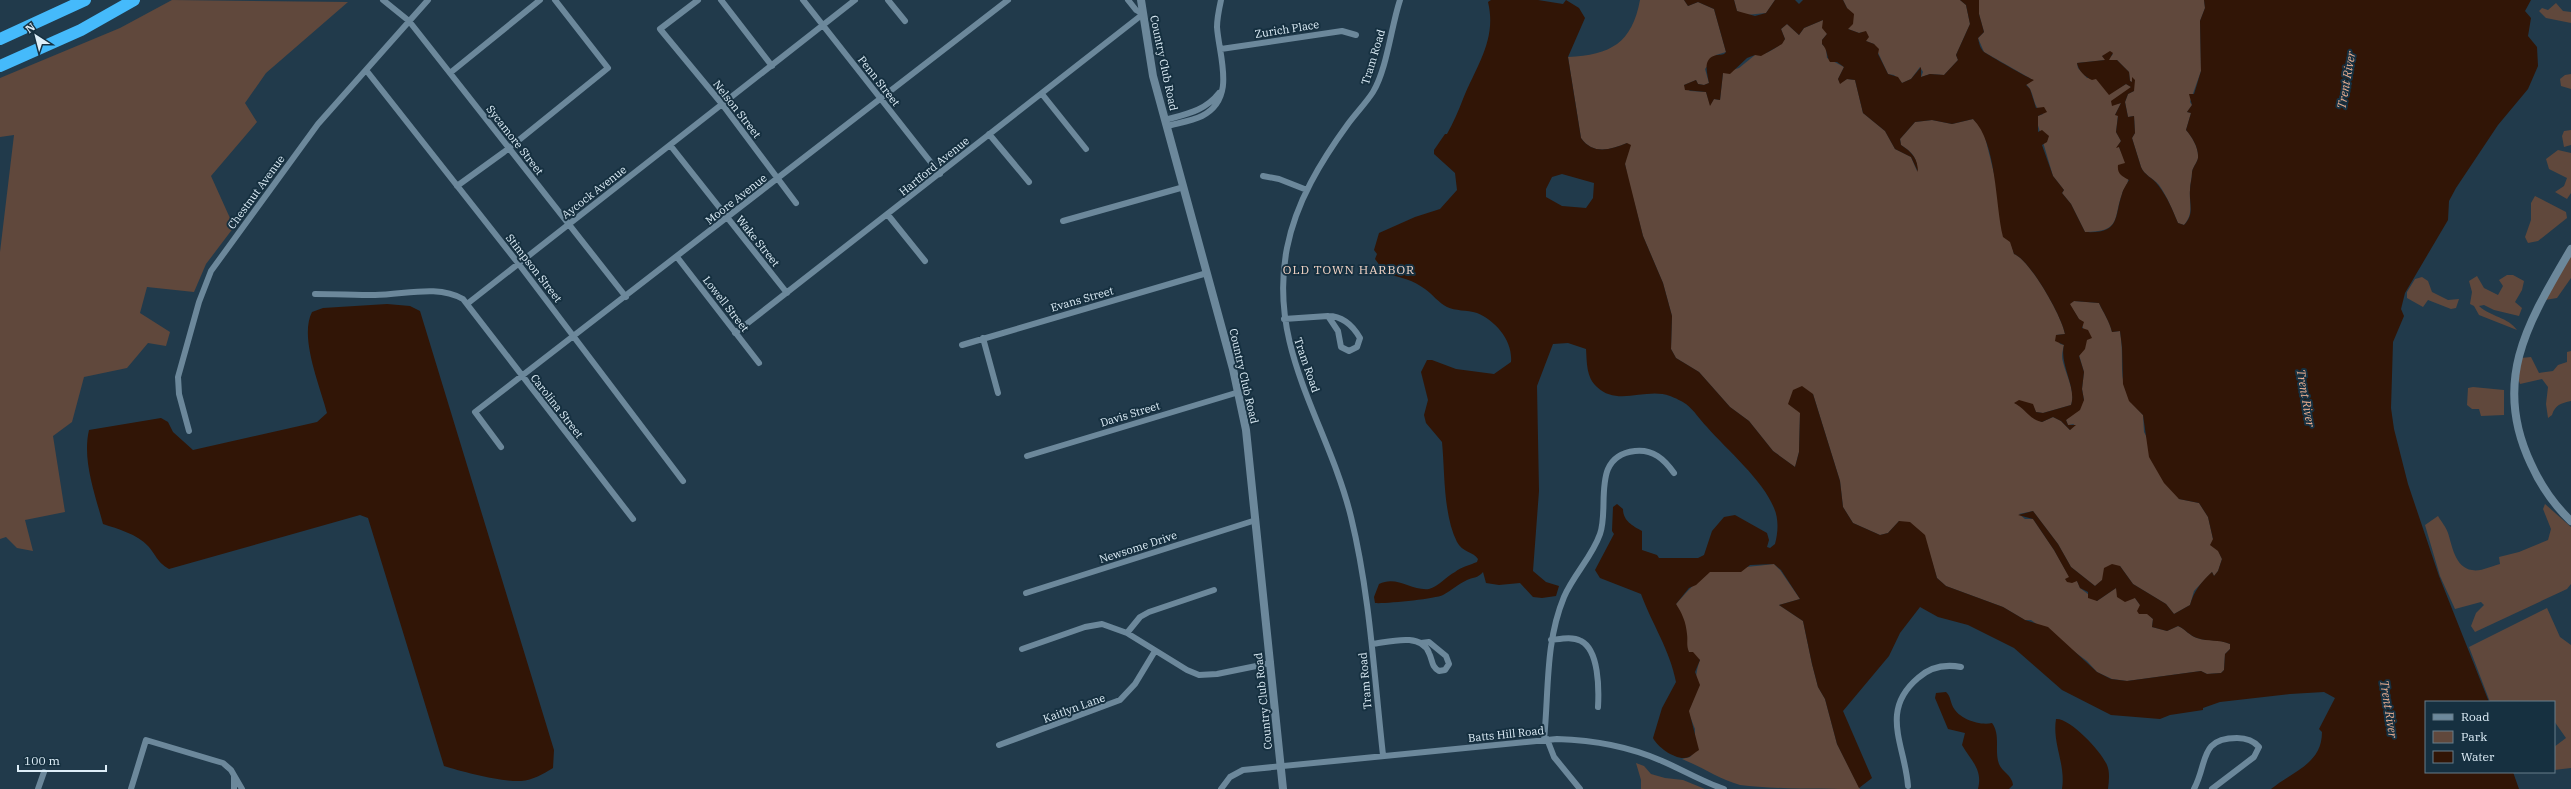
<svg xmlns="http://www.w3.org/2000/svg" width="2571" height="789" font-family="'IBM Plex Serif',serif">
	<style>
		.green { fill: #60483c }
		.water { fill: #311506; fill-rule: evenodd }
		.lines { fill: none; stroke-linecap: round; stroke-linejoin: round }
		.minor { stroke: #6c889b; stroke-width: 6 }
		.tertiary { stroke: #6c889b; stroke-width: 8 }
		.motorway { stroke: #45bafb; stroke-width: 12 }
		.labels { text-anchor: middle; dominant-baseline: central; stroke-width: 4; stroke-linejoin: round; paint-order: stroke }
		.street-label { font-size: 11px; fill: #deeef8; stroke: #163040 }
		.water-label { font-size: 12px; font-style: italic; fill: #ebaf91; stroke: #163040 }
		.neighbourhood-label { font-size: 12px; letter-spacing: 1px; fill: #f5d6c7; stroke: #163040 }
	</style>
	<rect width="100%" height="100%" fill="#213a4b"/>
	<path class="green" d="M172,0L348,2L266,73L245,103L257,122L211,176L234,227L206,264L194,292L147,287L140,313L170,332L166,346L148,343L127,368L84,377L72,422L53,436L65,512L25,520L33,551L17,548L6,537L0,539V252L14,135L0,137V78L120,28Z
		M1640,0H1684L1688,6L1698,2L1714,9L1726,52L1716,55L1705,69L1709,83L1704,85L1698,84L1696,80L1684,85L1690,91L1706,92L1710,105L1714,99L1720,100L1723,73L1739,68L1755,55C1764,56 1780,47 1785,39L1781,29L1787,24L1799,35L1804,28L1823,20L1827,34L1822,40V44L1826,48L1827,58L1844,67L1838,79L1840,83L1847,79L1855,80L1863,113L1885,131L1895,149L1911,157L1917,171C1918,158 1911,151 1901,145L1900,139L1915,122L1932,120L1952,124L1973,119L1983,129L2014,254C2029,259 2062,316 2065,334L2056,335L2060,344L2064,345C2063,350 2061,355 2063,362C2066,375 2076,392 2071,405L2043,413L2036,412L2032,404L2015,403C2026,409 2030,418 2042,422L2053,417L2061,421L2070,430L2074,424L2068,425L2066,420L2084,400L2082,389L2084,372L2079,355C2094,340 2080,320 2069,304L2074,301L2099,303C2104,314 2109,320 2112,332L2120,331C2126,368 2113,385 2143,415L2144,432L2179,499L2199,503L2208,517L2213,539L2222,559L2218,571L2214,576L2212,572L2194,591L2190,605L2174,614L2166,604L2133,584L2120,566L2095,586L2071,567L2058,544L2033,511L2019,514L2025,519H2033L2054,550L2070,578L2068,579L2077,581L2080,588L2097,601L2116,588L2118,592L2135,598L2140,605V614L2147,613L2153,619L2152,627L2167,631L2178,626C2185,629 2190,636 2197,638C2209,642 2216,638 2230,644V649L2225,654L2224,670L2221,673L2207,674L2201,671L2127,681L2112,679L2097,672L2087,661L2031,620H2025L2003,607L1946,586L1937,578L1924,535L1899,521L1888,533L1880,535L1853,523L1843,507L1840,481L1813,394L1800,413L1799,452L1795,467L1773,451L1749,421L1730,407L1699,372L1676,358L1671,349L1672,316L1663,283L1643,236L1628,179L1625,164L1627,143C1610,150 1593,155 1581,138L1568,57C1611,55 1632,43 1640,0Z
		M1734,0H1775L1766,13L1746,15L1737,11Z
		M1843,0H1960L1966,5L1970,24L1956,55L1958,60L1944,75L1930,74L1921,77L1923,72L1920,67L1911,79L1902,83L1894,75L1888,74L1874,44L1866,41L1863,32L1859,33L1848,29L1847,8Z
		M1979,0H2204L2205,8L2200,21L2201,71L2190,102L2192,105L2187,112L2191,113L2186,130C2192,137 2199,148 2198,158C2197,163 2192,168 2192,173C2192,178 2190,184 2190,190C2189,205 2194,213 2184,225L2178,223C2172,209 2168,198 2159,185C2153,178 2144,175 2141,167L2132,138L2135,133L2134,116L2128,117L2125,102L2128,94L2134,91L2132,78V82L2130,81L2129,72L2117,60H2108L2113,54L2102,56L2106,60L2077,63L2078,68L2087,78H2096L2114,91L2126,84L2131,87L2119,98L2116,104L2121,103L2115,115H2118L2116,132L2121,141L2117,147H2119C2123,156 2130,170 2128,180C2128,185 2123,189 2122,194C2113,218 2122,232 2085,232L2071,204L2062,193L2064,190L2053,176L2037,122L2038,116L2043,114C2031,105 2036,94 2026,84L2033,80L1984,52L1978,38L1984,32L1979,14Z
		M2556,3L2563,11L2571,12V23L2546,18L2539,11L2542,8L2548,10Z
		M2571,74V89L2561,86L2560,79L2565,75Z
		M2571,130V145L2564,147L2562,136L2564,131Z
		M2558,150L2571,153V193L2567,199L2555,192L2564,186L2567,178L2549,169L2546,159Z
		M2535,196L2566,212L2567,218L2538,241L2528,243L2525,237L2531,220V203Z
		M2571,255V278L2557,298L2545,300Z
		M2507,275H2513L2524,281L2522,290L2515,302L2522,308L2519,316L2494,310L2484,305L2479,306C2491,317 2508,317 2517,330L2479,315L2474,306L2470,304L2472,292L2469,281L2477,276L2484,288L2498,295L2503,286L2499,280Z
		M2422,277L2428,281L2432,292L2448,300L2459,299L2456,308L2451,309L2428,300L2423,307L2407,298V292L2415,279Z
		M2571,351V401C2561,403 2555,405 2552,415L2548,418L2546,404L2548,387L2542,379L2520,384L2518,378L2521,358L2531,357L2539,373L2553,371L2558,365L2567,362V352Z
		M2473,387L2504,390V415L2481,416L2479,409H2472L2467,405L2468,388Z
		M2545,504L2571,527V584L2567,589L2475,632L2471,626L2476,613L2484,605L2481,602L2455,609L2440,576L2425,525L2438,516C2441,521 2446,527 2448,533C2452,545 2455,568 2472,570C2480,572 2492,566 2500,564L2499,557L2519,552L2548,540L2551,529L2543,509Z
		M1774,564L1780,570L1800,599L1779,605L1803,621L1812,664L1818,687L1825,699L1837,744L1860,789C1826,789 1772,789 1740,785C1719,779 1702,767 1682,759L1690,757L1695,751V729L1688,711C1698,697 1693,677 1700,660L1689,653L1685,644L1687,636L1676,604C1685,594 1698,579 1709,572C1713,570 1766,565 1774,564Z
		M2547,608L2560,637L2571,645V768L2554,770V747L2566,738L2554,721V702H2490L2469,647Z
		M1636,763L1644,766L1651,774L1665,778L1683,780L1705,789H1641V780Z"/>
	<path class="water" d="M1491,0H1538L1563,4L1566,0L1579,8L1585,18L1568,57L1581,138C1593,155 1610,150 1627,143L1631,145L1625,164L1643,236L1663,283L1672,316L1671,349L1676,358L1699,372L1730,407L1749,421L1773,451L1795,467L1799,452L1800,413L1788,404L1793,390L1802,386L1813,394L1840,481L1843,507L1853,523L1880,535L1888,533L1899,521L1910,522L1925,535L1937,578L1946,586L2003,607L2025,620L2048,627L2097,672L2111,679L2127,681L2201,671L2207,674L2221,673L2224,670L2225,654L2230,649V644C2218,639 2209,642 2197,638C2190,636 2185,629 2178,626L2167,631L2152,627L2153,619L2147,614H2139L2137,611L2140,605L2135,598L2125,602L2117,597L2116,588L2097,601L2088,598V592L2080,588L2077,581L2072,583L2067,582L2065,579L2069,577L2054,550L2033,519L2018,515L2033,511L2058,544L2071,567L2095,586L2102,580L2104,568L2112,564L2120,566L2133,584L2166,604L2174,614L2190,605C2194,591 2201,582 2212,572L2214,576L2218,571L2222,559L2218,551L2210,545L2213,539L2208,517L2199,503L2179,499L2164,483L2149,457L2143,415L2129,401L2123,384L2122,347L2120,331L2112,332C2109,320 2104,314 2099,303L2074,301L2070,304L2079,319L2084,322L2082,328L2088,330L2092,338L2087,340L2085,349L2079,356L2084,372L2082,389L2084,400L2080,410L2066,420L2068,425H2076L2070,430L2061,421L2053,417L2042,422C2030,420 2026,409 2014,403L2019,400L2033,404L2036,412L2043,413L2071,405C2077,388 2059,364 2064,345L2055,341L2056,335L2065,334C2062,316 2029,259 2014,254L2010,242L2003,237C1995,204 1997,143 1973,119L1952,124L1932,120L1915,122L1900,139L1901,145C1912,152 1918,159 1918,172L1911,157L1895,149L1885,131L1863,113L1855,80L1847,79L1840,84L1838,79L1844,67L1837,62H1830C1826,56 1828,50 1822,44V40L1827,34L1822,28L1823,20L1804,28L1799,35L1787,24L1781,29L1785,39L1782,44L1761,56L1755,55L1747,58L1730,74L1723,73L1720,100L1714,99L1710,106L1706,92L1685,90L1684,85L1696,80L1698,84L1704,85L1709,83C1707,72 1702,58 1717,55C1722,54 1723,56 1726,52L1714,9L1698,2L1688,6L1684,0H1734L1737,11L1755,16L1766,13L1775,0H1795L1799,4L1803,0H1843L1847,8L1854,14L1853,24L1848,29L1859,33L1866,31L1869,37L1866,41L1874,44L1879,49L1878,54L1888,74L1898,77L1902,83L1911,79L1921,67V77L1930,74L1944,75L1958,60L1956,55L1970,24L1966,5L1960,0H1979V14L1984,32L1978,38C1979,43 1980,48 1984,52C1988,55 2030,79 2034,80L2026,85L2030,89L2036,108L2044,107L2047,112L2038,116V132L2042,130L2049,136L2047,142L2042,145L2053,176L2064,190L2062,193L2071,204L2085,232C2121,234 2114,217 2122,194C2123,189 2127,184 2129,180C2122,176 2117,174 2118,165L2125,163L2119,147L2116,148L2121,141L2116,132L2118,116L2115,115L2121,103L2112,106L2111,101L2131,87L2126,84L2109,95L2096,79L2092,80C2085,77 2078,70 2077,63L2105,60L2102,56L2110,51L2113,53L2109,60H2117L2129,72L2130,81L2132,82V77L2135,80L2134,91L2128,94L2125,102L2128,117L2134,116L2135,133L2132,138L2141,167C2144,175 2153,178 2158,185C2168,198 2172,209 2178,223L2184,225C2195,213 2189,205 2190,190C2190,184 2192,178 2192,173C2192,168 2197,163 2198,158C2199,148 2192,137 2186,130L2191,113L2187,112L2192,105L2189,94H2194L2201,71L2200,21L2205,8L2204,0H2531L2525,11L2531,18L2528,36L2537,47L2538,66L2528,89L2498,125L2456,188L2449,201L2448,220L2405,293L2401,309L2404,316L2393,342L2391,408L2394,429L2408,484L2439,576L2489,702H2426V772H2513L2519,789H2271C2293,771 2322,764 2322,732L2319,729L2335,698L2324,692L2290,694L2220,702L2203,708V710L2170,715L2160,719L2111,715L2062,690L2014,648L1968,625L1938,617L1920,607L1900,633L1889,656L1843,711L1872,778L1859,788L1837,744L1825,699L1818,687L1812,664L1803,621L1779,605L1800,599L1781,570L1774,564L1750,565L1741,572H1710L1696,585L1689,588L1676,604C1682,613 1686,622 1687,634C1688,641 1686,645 1689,652H1693L1700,660L1695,672L1700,685L1689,711L1699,750C1695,752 1693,755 1689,757C1678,762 1658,748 1653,738L1662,708L1676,682C1670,650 1652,624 1641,594L1600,578L1595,570L1614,534L1612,531L1613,507L1617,504L1623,509C1623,521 1633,526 1642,531V550L1657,555L1659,558H1698L1704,555L1712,531L1724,517L1735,515L1767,533L1769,540L1767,547L1770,548L1775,544C1778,533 1779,519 1774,508C1763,480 1727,450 1707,427C1700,420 1694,410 1686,404C1682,401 1675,398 1670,396C1646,387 1618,407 1597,387C1586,377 1587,362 1586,349L1568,343L1553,344L1537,386L1539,491L1533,571L1546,582L1559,586L1556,596L1542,598L1533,597L1520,583L1499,585L1486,583L1483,572C1478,578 1474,577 1467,580C1458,584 1451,591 1443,595C1435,599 1384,604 1375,603L1374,597L1379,584C1397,575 1411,591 1429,589C1438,587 1447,576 1455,572C1461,567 1470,565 1477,562L1478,559C1474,552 1462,552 1457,542C1443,514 1445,472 1442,442L1426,423L1424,415L1428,400L1421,372L1427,360H1432L1456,369L1494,374L1511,362C1513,341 1496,321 1477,313C1467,310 1455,311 1447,307C1439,303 1432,294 1425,289C1413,280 1400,277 1386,274L1375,259L1377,254L1374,250L1379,233L1415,217L1440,209L1457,190L1455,173L1434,154V150L1445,134H1447C1453,123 1459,110 1463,99C1477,65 1497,39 1488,2ZM1562,174L1594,183L1593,198L1586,208L1562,206L1546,197V189L1552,177Z
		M387,304L410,306L420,311L554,750L553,768C543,774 533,780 521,781C501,782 463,772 444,766L368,518L360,515L169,569C156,561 157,556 148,546C137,534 118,529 103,524C95,494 82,460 89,430L161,418L168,422L173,432L193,450L317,422L327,413C320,386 299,337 312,312L323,308Z
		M1946,692C1951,697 1950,701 1953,707C1959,719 1980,726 1992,723C2001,735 1994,751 1999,764C2002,772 2012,775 2013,785L2009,789H1978C1983,769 1971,761 1962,745L1965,733L1948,729L1935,698L1936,693Z
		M2056,719C2070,718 2101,751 2107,765C2110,772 2109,781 2108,789H2062C2066,764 2052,744 2056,719Z"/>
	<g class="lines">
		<path class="minor" d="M383,0L409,21L626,297
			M698,0L660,29L722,104L796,203
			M721,0L772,66
			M803,0L940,174
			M888,0L905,21
			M1221,49L1342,31L1356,35
			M366,70L518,263L683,481
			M450,73L540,0
			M1042,94L1086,149
			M1165,120C1186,114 1205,111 1219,93
			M1167,126C1178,123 1192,121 1202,116C1237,98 1219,57 1217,27C1217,18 1219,9 1221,0
			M989,134L1029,182
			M670,145L787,293
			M1263,176L1279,179L1307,190
			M457,186L504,152L608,68L555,0
			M888,215L925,261
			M1063,221L1184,187
			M677,257L759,363
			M315,294C335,294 355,295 375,295C404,295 437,284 463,299L633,519
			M467,304L855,0
			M1328,316C1342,316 1353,326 1360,338L1357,347L1349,351L1341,347L1338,331Z
			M1284,319L1328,316
			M735,333L1143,14L1136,10L1128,0
			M983,338L998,393
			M962,345L1207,273
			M189,431L179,394L178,377L199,302L211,271L318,124L428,0
			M501,447L475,412L1008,0
			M1027,456L1239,392
			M1026,593L1256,520
			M1127,633L1140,617L1149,612L1214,590
			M1551,640C1560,639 1572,636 1581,641C1599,650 1599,689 1598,707
			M1372,644C1389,642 1421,632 1429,653C1433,661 1431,666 1439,671L1445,670L1449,664L1446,656L1429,642L1421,643
			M1022,649L1085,627L1102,624L1127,633L1187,670L1199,675L1217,674L1271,663
			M1547,739L1554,757L1580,789
			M1544,740C1549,690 1545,643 1564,597C1574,574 1592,557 1600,534C1610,507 1590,456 1635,451C1653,449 1664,459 1674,473
			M999,745L1120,700L1135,684L1155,651
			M1383,755C1374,675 1370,595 1351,517C1328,423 1267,349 1287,248C1296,202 1321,161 1348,124C1356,113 1366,103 1373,92C1387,69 1391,27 1400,0
			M1908,786C1905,745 1879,711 1918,678C1930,667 1945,664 1961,667
			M38,789L44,772
			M131,789L146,740L223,763L231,770L242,789
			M234,789V776
			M1221,789L1230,777L1243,770L1557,739C1593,740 1628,746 1662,761C1683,770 1703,782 1724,789
			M2194,789C2208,763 2199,738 2237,738C2246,738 2253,740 2259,747L2254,757L2212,789"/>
		<path class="tertiary" d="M1141,0L1153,76L1233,369L1246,430L1283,789
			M2571,249C2529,321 2491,380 2531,464C2541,486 2553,504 2571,521"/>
		<path class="motorway" d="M0,39L85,0
			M0,66L81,30L134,0"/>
	</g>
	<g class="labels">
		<g class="street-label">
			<text transform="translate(1287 29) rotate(-9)">Zurich Place</text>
			<text transform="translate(1373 57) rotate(-73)">Tram Road</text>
			<text transform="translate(1164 63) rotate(78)">Country Club Road</text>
			<text transform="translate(879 81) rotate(52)">Penn Street</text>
			<text transform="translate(737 109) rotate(52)">Nelson Street</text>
			<text transform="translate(515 140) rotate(52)">Sycamore Street</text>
			<text transform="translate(934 166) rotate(-39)">Hartford Avenue</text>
			<text transform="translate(256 192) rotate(-54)">Chestnut Avenue</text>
			<text transform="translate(594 192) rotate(-38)">Aycock Avenue</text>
			<text transform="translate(736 199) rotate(-38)">Moore Avenue</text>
			<text transform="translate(758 241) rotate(51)">Wake Street</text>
			<text transform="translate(534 268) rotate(52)">Stimpson Street</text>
			<text transform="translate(1082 299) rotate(-16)">Evans Street</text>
			<text transform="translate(726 304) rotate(52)">Lowell Street</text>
			<text transform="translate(1307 365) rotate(71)">Tram Road</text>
			<text transform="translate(1244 376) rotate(77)">Country Club Road</text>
			<text transform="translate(557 406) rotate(52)">Carolina Street</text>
			<text transform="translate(1130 414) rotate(-17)">Davis Street</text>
			<text transform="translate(1138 547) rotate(-18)">Newsome Drive</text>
			<text transform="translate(1365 681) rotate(-95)">Tram Road</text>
			<text transform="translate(1263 701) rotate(-96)">Country Club Road</text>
			<text transform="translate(1074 708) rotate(-20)">Kaitlyn Lane</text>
			<text transform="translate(1506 734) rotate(-6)">Batts Hill Road</text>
		</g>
		<g class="water-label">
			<text transform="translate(2346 80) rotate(-80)">Trent River</text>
			<text transform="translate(2306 398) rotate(80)">Trent River</text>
			<text transform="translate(2389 709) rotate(81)">Trent River</text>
		</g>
		<g class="neighbourhood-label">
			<text x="1349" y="269">OLD TOWN HARBOR</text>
		</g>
	</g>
	<rect x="2425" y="701" width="130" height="72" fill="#163040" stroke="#667c8a"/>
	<rect x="2433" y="714" width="20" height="6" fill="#6c889b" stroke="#667c8a"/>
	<text x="2461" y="721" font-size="12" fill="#deeef8">Road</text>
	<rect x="2433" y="731" width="20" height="12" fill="#60483c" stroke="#667c8a"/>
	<text x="2461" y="741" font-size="12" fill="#deeef8">Park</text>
	<rect x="2433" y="751" width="20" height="12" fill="#311506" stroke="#667c8a"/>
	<text x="2461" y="761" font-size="12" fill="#deeef8">Water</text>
	<g transform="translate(36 36) rotate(324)" stroke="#163040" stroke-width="3" paint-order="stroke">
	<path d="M0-3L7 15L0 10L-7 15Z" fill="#deeef8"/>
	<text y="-6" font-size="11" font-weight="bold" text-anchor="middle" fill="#deeef8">N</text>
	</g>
	<path d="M18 765v6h88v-6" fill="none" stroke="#deeef8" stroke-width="2"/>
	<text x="24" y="765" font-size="12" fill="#deeef8" stroke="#163040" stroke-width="3" paint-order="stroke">100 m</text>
</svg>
